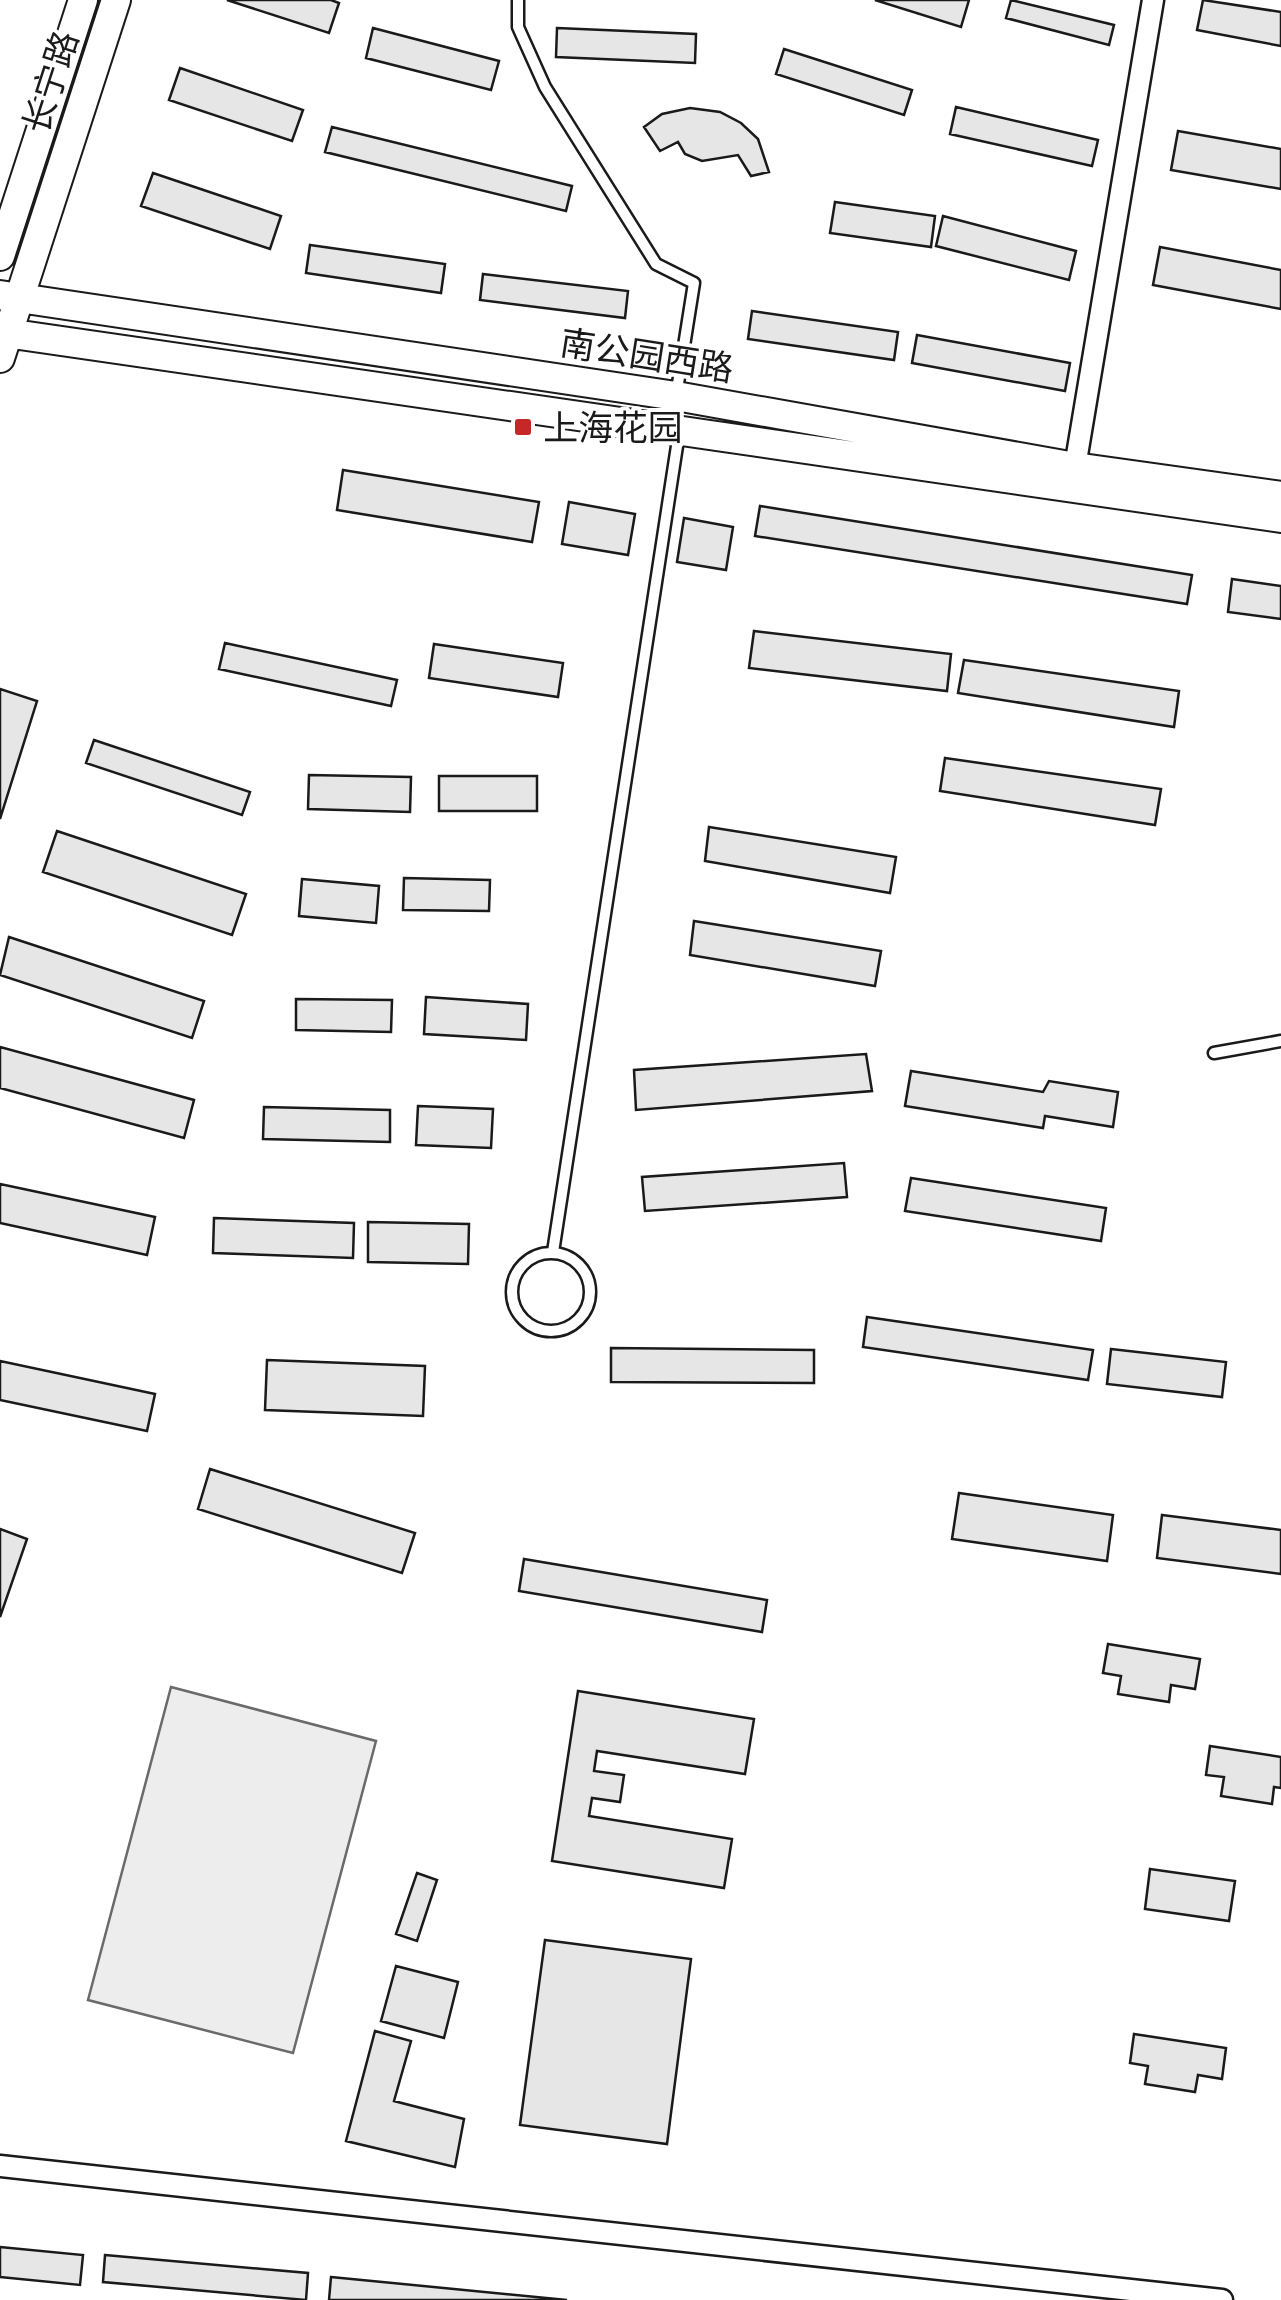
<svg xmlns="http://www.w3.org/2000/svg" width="1281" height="2300" font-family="'PT Sans Narrow','Noto Sans SC',sans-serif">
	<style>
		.built { fill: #ededed; stroke: #6a6a6a; stroke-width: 2.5 }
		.building { fill: #e6e6e6; stroke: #1a1a1a; stroke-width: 2.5 }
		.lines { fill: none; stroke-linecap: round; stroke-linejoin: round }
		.lane-casing { stroke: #1a1a1a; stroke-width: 15 }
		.street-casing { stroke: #1a1a1a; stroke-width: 25 }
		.secondary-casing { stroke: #1a1a1a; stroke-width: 32 }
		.lane { stroke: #fff; stroke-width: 10 }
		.street { stroke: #fff; stroke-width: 20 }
		.secondary { stroke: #fff; stroke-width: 28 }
		.poi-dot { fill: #c62828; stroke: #fff; stroke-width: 4 }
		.labels { text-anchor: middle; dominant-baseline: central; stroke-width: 8; stroke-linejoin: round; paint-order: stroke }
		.street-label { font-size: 35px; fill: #1a1a1a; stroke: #fff }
		.poi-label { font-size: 35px; fill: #1a1a1a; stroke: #fff; text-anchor: start }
	</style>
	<rect width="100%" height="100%" fill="#fff"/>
	<path class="built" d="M171,1687L376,1741L293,2053L88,2000Z"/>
	<path class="building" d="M227,0H331L339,3L329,33Z
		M875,0H969L961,27Z
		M1011,0L1114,25L1109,45L1006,18Z
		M1203,0L1281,12V46L1197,30Z
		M373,28L499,61L491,90L366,58Z
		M557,28L696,34L695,63L556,57Z
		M784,49L912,90L904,115L776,74Z
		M180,68L303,110L292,141L169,100Z
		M956,107L1098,140L1092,166L950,134Z
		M690,108L720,112L741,123L758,139L769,172L751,176L738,155L702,161L685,154L678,142L660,151L644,127L662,114Z
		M332,127L572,186L566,211L325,152Z
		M1178,131L1281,149V189L1171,170Z
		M153,173L281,216L270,249L141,206Z
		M835,202L935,216L931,247L830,233Z
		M943,216L1076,251L1069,280L936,246Z
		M310,245L445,264L441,293L306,273Z
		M1160,247L1281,270V309L1153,285Z
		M483,274L628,291L625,318L480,300Z
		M752,311L898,332L894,360L748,339Z
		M917,335L1070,363L1065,391L912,363Z
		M343,470L539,502L532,542L337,510Z
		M569,502L635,514L628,555L562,544Z
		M760,506L1192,575L1187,604L755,536Z
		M684,518L733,527L726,570L677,562Z
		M1232,579L1281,586V619L1228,612Z
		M754,631L951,654L947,691L749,668Z
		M225,643L397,680L391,706L219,669Z
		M434,644L563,663L558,697L429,678Z
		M964,660L1179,691L1174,727L958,693Z
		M0,689L37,701L0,819Z
		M94,740L250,792L242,815L86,763Z
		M945,758L1161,789L1155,825L940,791Z
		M309,775L411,777L410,812L308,809Z
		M439,776H537V811H439Z
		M709,827L896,857L890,893L705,861Z
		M57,831L246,894L232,935L43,872Z
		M404,878L490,880L489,911L403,910Z
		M302,879L379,886L376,923L299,916Z
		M694,921L881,951L875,986L690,955Z
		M9,937L204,1001L192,1038L0,975Z
		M426,997L528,1004L526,1040L424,1034Z
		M296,999L392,1000L391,1032L296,1030Z
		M0,1047L194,1100L184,1138L0,1088Z
		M866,1054L872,1091L636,1110L634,1070Z
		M911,1071L1043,1092L1049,1081L1118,1092L1113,1127L1045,1116L1043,1128L905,1106Z
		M418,1106L493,1109L491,1148L416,1145Z
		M264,1107L390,1110V1142L263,1139Z
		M844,1163L847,1197L645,1211L642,1177Z
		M911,1178L1106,1208L1101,1241L905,1211Z
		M0,1184L155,1217L147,1255L0,1223Z
		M214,1218L354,1223L353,1258L213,1253Z
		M368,1222L469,1224L468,1264L368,1262Z
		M867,1317L1093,1350L1088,1380L863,1347Z
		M611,1348L814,1350V1383L611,1382Z
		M1111,1349L1226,1362L1222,1397L1107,1384Z
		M267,1360L425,1366L423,1416L265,1410Z
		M0,1361L155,1394L147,1431L0,1400Z
		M210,1469L415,1533L402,1573L198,1509Z
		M959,1493L1113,1515L1107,1561L952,1539Z
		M1162,1515L1281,1530V1574L1157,1558Z
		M0,1529L27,1539L0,1617Z
		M524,1559L767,1600L762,1632L519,1591Z
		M1108,1644L1200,1659L1195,1689L1171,1685L1169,1702L1118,1694L1121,1676L1103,1673Z
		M578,1691L754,1719L745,1774L597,1751L594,1771L624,1775L620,1802L592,1798L589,1816L732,1839L724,1888L552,1861Z
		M1210,1746L1281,1757V1788L1274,1787L1272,1804L1221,1796L1224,1777L1206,1775Z
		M1150,1869L1235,1881L1229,1921L1145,1909Z
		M417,1873L437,1880L417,1941L396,1934Z
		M545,1940L691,1959L667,2144L520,2125Z
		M396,1966L458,1982L444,2038L381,2021Z
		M375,2031L411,2041L394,2101L464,2119L455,2167L346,2141Z
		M1134,2034L1226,2048L1222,2079L1198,2075L1195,2092L1145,2084L1148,2066L1130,2063Z
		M0,2247L83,2255L80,2285L0,2277Z
		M105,2255L308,2273L306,2300L103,2282Z
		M331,2277L567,2300H329Z"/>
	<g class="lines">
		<defs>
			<path id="lane" d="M518,0V27L545,87L656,264L694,283L676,396
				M1214,1053L1281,1041
				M553,1252L679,433
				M512 1292a39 39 0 1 1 78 0a39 39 0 1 1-78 0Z"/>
			<path id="street" d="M1075,467L1153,0
				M0,2166L1222,2300"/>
			<path id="secondary" d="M0,256L83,0
				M0,295L676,396L1075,467L1281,496
				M0,332L1281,518
				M0,358L116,0"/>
		</defs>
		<use href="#lane" class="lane-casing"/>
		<use href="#street" class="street-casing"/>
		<use href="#secondary" class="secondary-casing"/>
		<use href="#lane" class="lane"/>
		<use href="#street" class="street"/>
		<use href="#secondary" class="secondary"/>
	</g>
	<rect class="poi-dot" x="513" y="417" width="20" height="20" rx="5"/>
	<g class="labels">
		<g class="street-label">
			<text transform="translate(50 82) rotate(-72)">长宁路</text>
			<text transform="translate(647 355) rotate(9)">南公园西路</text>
		</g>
		<g class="poi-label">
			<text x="543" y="427">上海花园</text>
		</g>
	</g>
</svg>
